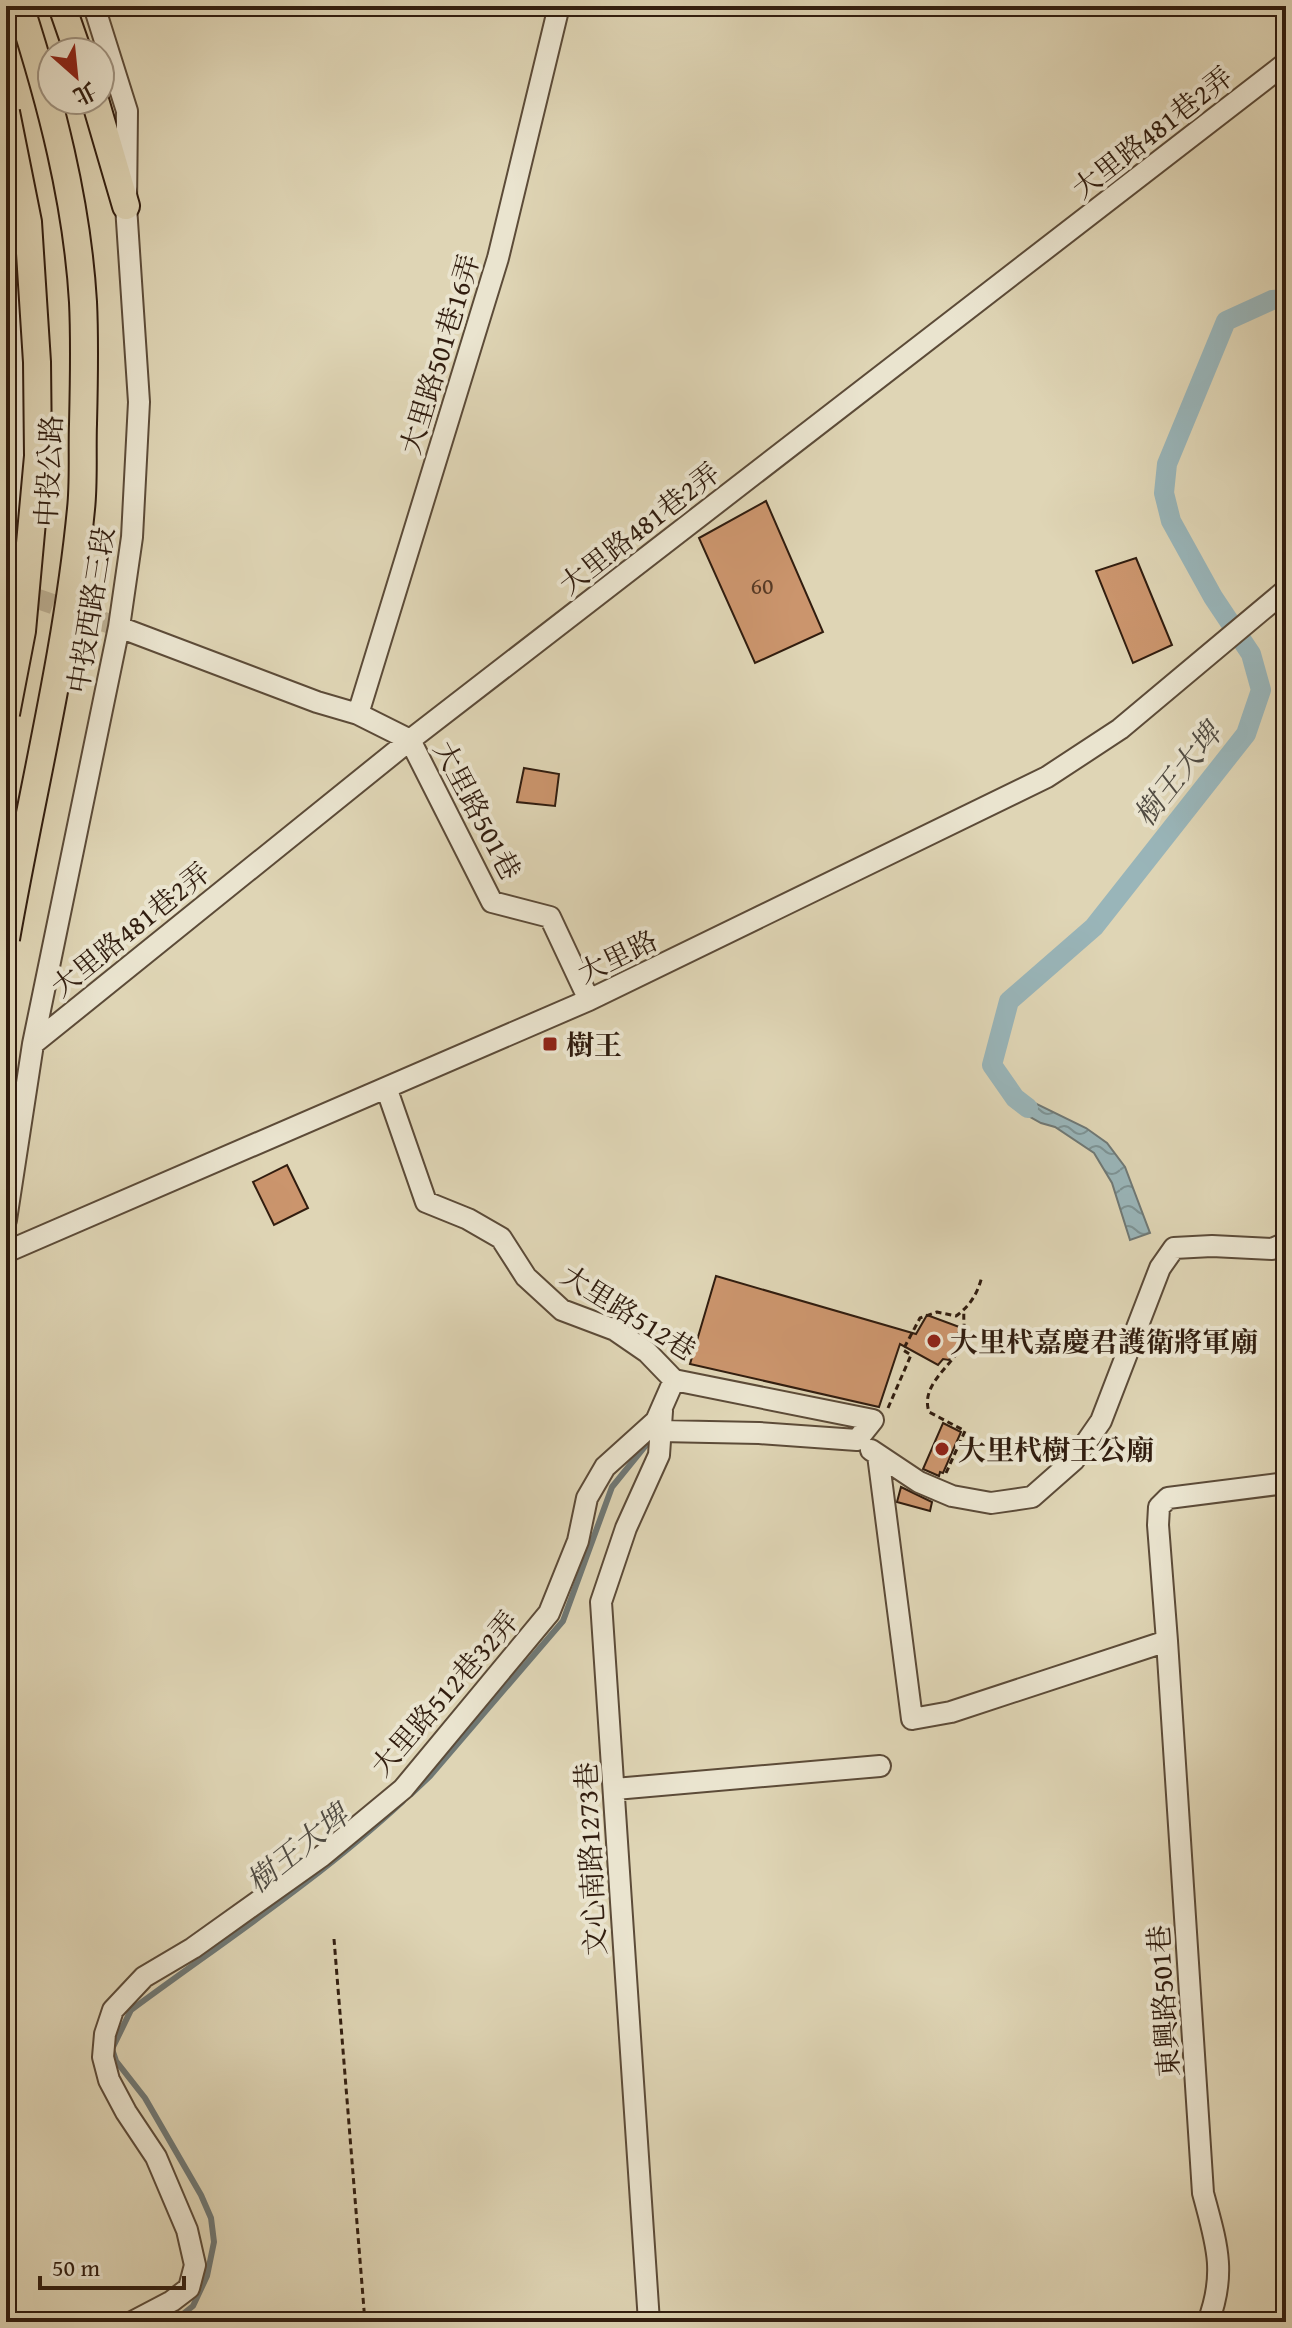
<svg xmlns="http://www.w3.org/2000/svg" width="1292" height="2328" font-family="'Gentium Book Plus','Noto Serif TC',serif">
	<style>
		.water { fill: url(#water-waves); stroke: #6f7875; stroke-width: 2 }
		.lines { fill: none; stroke-linecap: round; stroke-linejoin: round }
		.stream { stroke: #6f7875; stroke-width: 6 }
		.canal { stroke: #99b5b9; stroke-width: 20 }
		.building { fill: #cb956d; stroke: #311d0f; stroke-width: 2 }
		.minor-tunnel { stroke: #bcb094; stroke-width: 20; stroke-dasharray: 20 10; stroke-linecap: butt }
		.minor-casing { stroke: #5c4b38; stroke-width: 24 }
		.major-casing { stroke: #311d0f; stroke-width: 30 }
		.path { stroke: #311d0f; stroke-width: 3; stroke-dasharray: 6 4; stroke-linecap: butt }
		.minor { stroke: #eae4cf; stroke-width: 20 }
		.major { stroke: #dfd5b5; stroke-width: 26 }
		.major-bridge-casing { stroke: #311d0f; stroke-width: 30; stroke-linecap: butt }
		.major-bridge { stroke: #dfd5b5; stroke-width: 26 }
		.poi-dot { fill: #8f2418; stroke: #eae4cf; stroke-width: 3 }
		.labels { text-anchor: middle; dominant-baseline: central; stroke-width: 8; stroke-linejoin: round; paint-order: stroke }
		.number-label { font-size: 24px; fill: #583b26 }
		.street-label { font-size: 28px; fill: #311d0f; stroke: #eae4cf }
		.poi-label { font-size: 28px; font-weight: bold; fill: #311d0f; stroke: #eae4cf; text-anchor: start }
		.water-label { font-size: 30px; font-style: italic; fill: #504b42; stroke: #eae4cf }
	</style>
	<defs>
		<pattern id="water-waves" width="16" height="10" patternUnits="userSpaceOnUse" patternTransform="scale(2)"><rect width="16" height="10" fill="#99b5b9"/><path d="M0 5q4-4 8 0t8 0" fill="none" stroke="#7d9395"/></pattern>
	</defs>
	<rect width="100%" height="100%" fill="#dfd5b5"/>
	<filter id="stains"><feTurbulence type="fractalNoise" baseFrequency=".0025" numOctaves="4"/><feColorMatrix values="0 0 0 0 .2 0 0 0 0 .09 0 0 0 0 .02 0 0 0 .5 -.17"/></filter>
	<radialGradient id="worn" r=".72"><stop offset=".6" stop-color="#630" stop-opacity="0"/><stop offset="1" stop-color="#630" stop-opacity=".3"/></radialGradient>
	<path class="water" d="M1010,1091L1086,1128L1107,1143L1125,1167L1150,1233L1130,1240L1112,1183L1094,1153L1055,1127L1041,1123L1014,1108L1011,1105Z"/>
	<g class="lines">
		<path class="stream" d="M411,1794L430,1776L563,1621L612,1487L655,1434
			M173,2322L193,2306L207,2276L214,2242L211,2218L201,2195L145,2098L116,2061L112,2049L131,2010C223,1942 319,1879 403,1801"/>
		<path class="canal" d="M1028,1108L1015,1098L992,1065L1009,1001L1094,927L1246,734L1261,690L1251,654L1213,597L1171,521L1164,493L1167,464L1226,321L1272,300L1286,299"/>
	</g>
	<path class="building" d="M766,501L823,632L755,663L699,538Z
		M1136,558L1172,645L1133,663L1096,571Z
		M524,768L559,774L555,806L517,802Z
		M287,1165L308,1208L274,1225L253,1182Z
		M716,1276L916,1334L927,1315L962,1328L954,1338L960,1343L949,1360L943,1359L938,1365L900,1344L879,1407L690,1364Z
		M943,1423L961,1432L943,1473L940,1472L939,1476L923,1469Z
		M901,1487L932,1502L930,1511L897,1502Z"/>
	<g class="lines">
		<path class="minor-tunnel" d="M6,588L119,627"/>
		<defs>
			<path id="minor" d="M6,266L13,336L18,430L6,547
				M119,627L317,702L358,714L410,740L492,902L550,917L589,1000
				M358,714L498,258L559,6
				M33,1044L410,740L1286,63
				M387,1090L426,1202L468,1219L501,1238L526,1277L562,1310L615,1330L647,1352L674,1380L873,1420L857,1440
				M6,1220L33,1044L119,627L132,537L139,402L126,206L127,111L94,6
				M6,1252L589,1000L1047,777L1120,729L1286,590
				M660,1431L759,1433L857,1440
				M871,1450L919,1482L952,1496L991,1503L1032,1497L1074,1460L1101,1421L1160,1268L1174,1248L1212,1246L1272,1249L1286,1243
				M878,1455L912,1719L951,1712L1167,1641L1203,2193C1216,2242 1227,2272 1208,2322
				M1167,1641L1158,1525L1159,1507L1168,1498L1286,1483
				M615,1789L880,1766
				M132,2322L172,2301L189,2288L195,2265L187,2230L156,2157L126,2112L109,2080L103,2057L105,2034L113,2010L144,1977L193,1948L322,1856L403,1789L549,1613L578,1541L587,1498L605,1467L656,1421L674,1380
				M649,2322L601,1602L626,1528L659,1455L662,1411"/>
			<path id="major" d="M62,6L78,52
				M95,100L126,206"/>
		</defs>
		<use href="#minor" class="minor-casing"/>
		<use href="#major" class="major-casing"/>
		<path class="path" d="M888,1408L911,1355L903,1350L920,1318L937,1312L956,1316C970,1306 978,1293 982,1276
			M946,1473L965,1431L929,1412C920,1384 952,1367 962,1344C966,1333 963,1322 964,1311
			M334,1939L365,2322"/>
		<use href="#minor" class="minor"/>
		<use href="#major" class="major"/>
		<defs>
			<path id="major-bridge" d="M6,112L28,222L37,362L38,456L22,631L6,714
				M6,939C31,796 67,654 81,509C84,481 82,452 83,424C84,383 85,343 83,302C77,201 51,102 20,6"/>
		</defs>
		<use href="#major-bridge" class="major-bridge-casing"/>
		<use href="#major-bridge" class="major-bridge"/>
	</g>
	<g class="poi-dot">
		<rect x="542" y="1036" width="16" height="16" rx="4"/>
		<circle cx="934" cy="1341" r="8"/>
		<circle cx="942" cy="1449" r="8"/>
	</g>
	<g class="labels">
		<g class="number-label">
			<text x="762" y="585">60</text>
		</g>
		<g class="street-label">
			<text transform="translate(1152 132) rotate(-38)">大里路481巷2弄</text>
			<text transform="translate(439 354) rotate(-73)">大里路501巷16弄</text>
			<text transform="translate(48 471) rotate(-87)">中投公路</text>
			<text transform="translate(639 528) rotate(-38)">大里路481巷2弄</text>
			<text transform="translate(90 610) rotate(-81)">中投西路三段</text>
			<text transform="translate(478 810) rotate(62)">大里路501巷</text>
			<text transform="translate(130 929) rotate(-39)">大里路481巷2弄</text>
			<text transform="translate(617 956) rotate(-26)">大里路</text>
			<text transform="translate(629 1312) rotate(32)">大里路512巷</text>
			<text transform="translate(444 1693) rotate(-49)">大里路512巷32弄</text>
			<text transform="translate(590 1859) rotate(-93)">文心南路1273巷</text>
			<text transform="translate(1163 2001) rotate(-94)">東興路501巷</text>
		</g>
		<g class="poi-label">
			<text x="566" y="1044">樹王</text>
			<text x="950" y="1341">大里杙嘉慶君護衛將軍廟</text>
			<text x="958" y="1449">大里杙樹王公廟</text>
		</g>
		<g class="water-label">
			<text transform="translate(1177 774) rotate(-52)">樹王大埤</text>
			<text transform="translate(297 1848) rotate(-39)">樹王大埤</text>
		</g>
	</g>
	<rect width="1292" height="2328" fill="none" stroke="#dfd5b5" stroke-width="32"/>
	<rect x="8" y="8" width="1276" height="2312" fill="none" stroke="#311d0f" stroke-width="4"/>
	<rect x="16" y="16" width="1260" height="2296" fill="none" stroke="#311d0f" stroke-width="2"/>
	<g transform="translate(76 76) rotate(153)"><circle r="38" fill="#eae4cf" stroke="#a09482" stroke-width="2"/>
	<path d="M0-6L14 30L0 20L-14 30Z" fill="#8f2418"/>
	<text y="-12" font-size="22" font-weight="bold" text-anchor="middle" fill="#311d0f">北</text>
	</g>
	<path d="M40 2276v12h144v-12" fill="none" stroke="#311d0f" stroke-width="4"/>
	<text x="52" y="2276" font-size="24" fill="#311d0f" stroke="#eae4cf" stroke-width="6" paint-order="stroke">50 m</text>
	<rect width="100%" height="100%" filter="url(#stains)"/>
	<rect width="100%" height="100%" fill="url(#worn)"/>
</svg>
